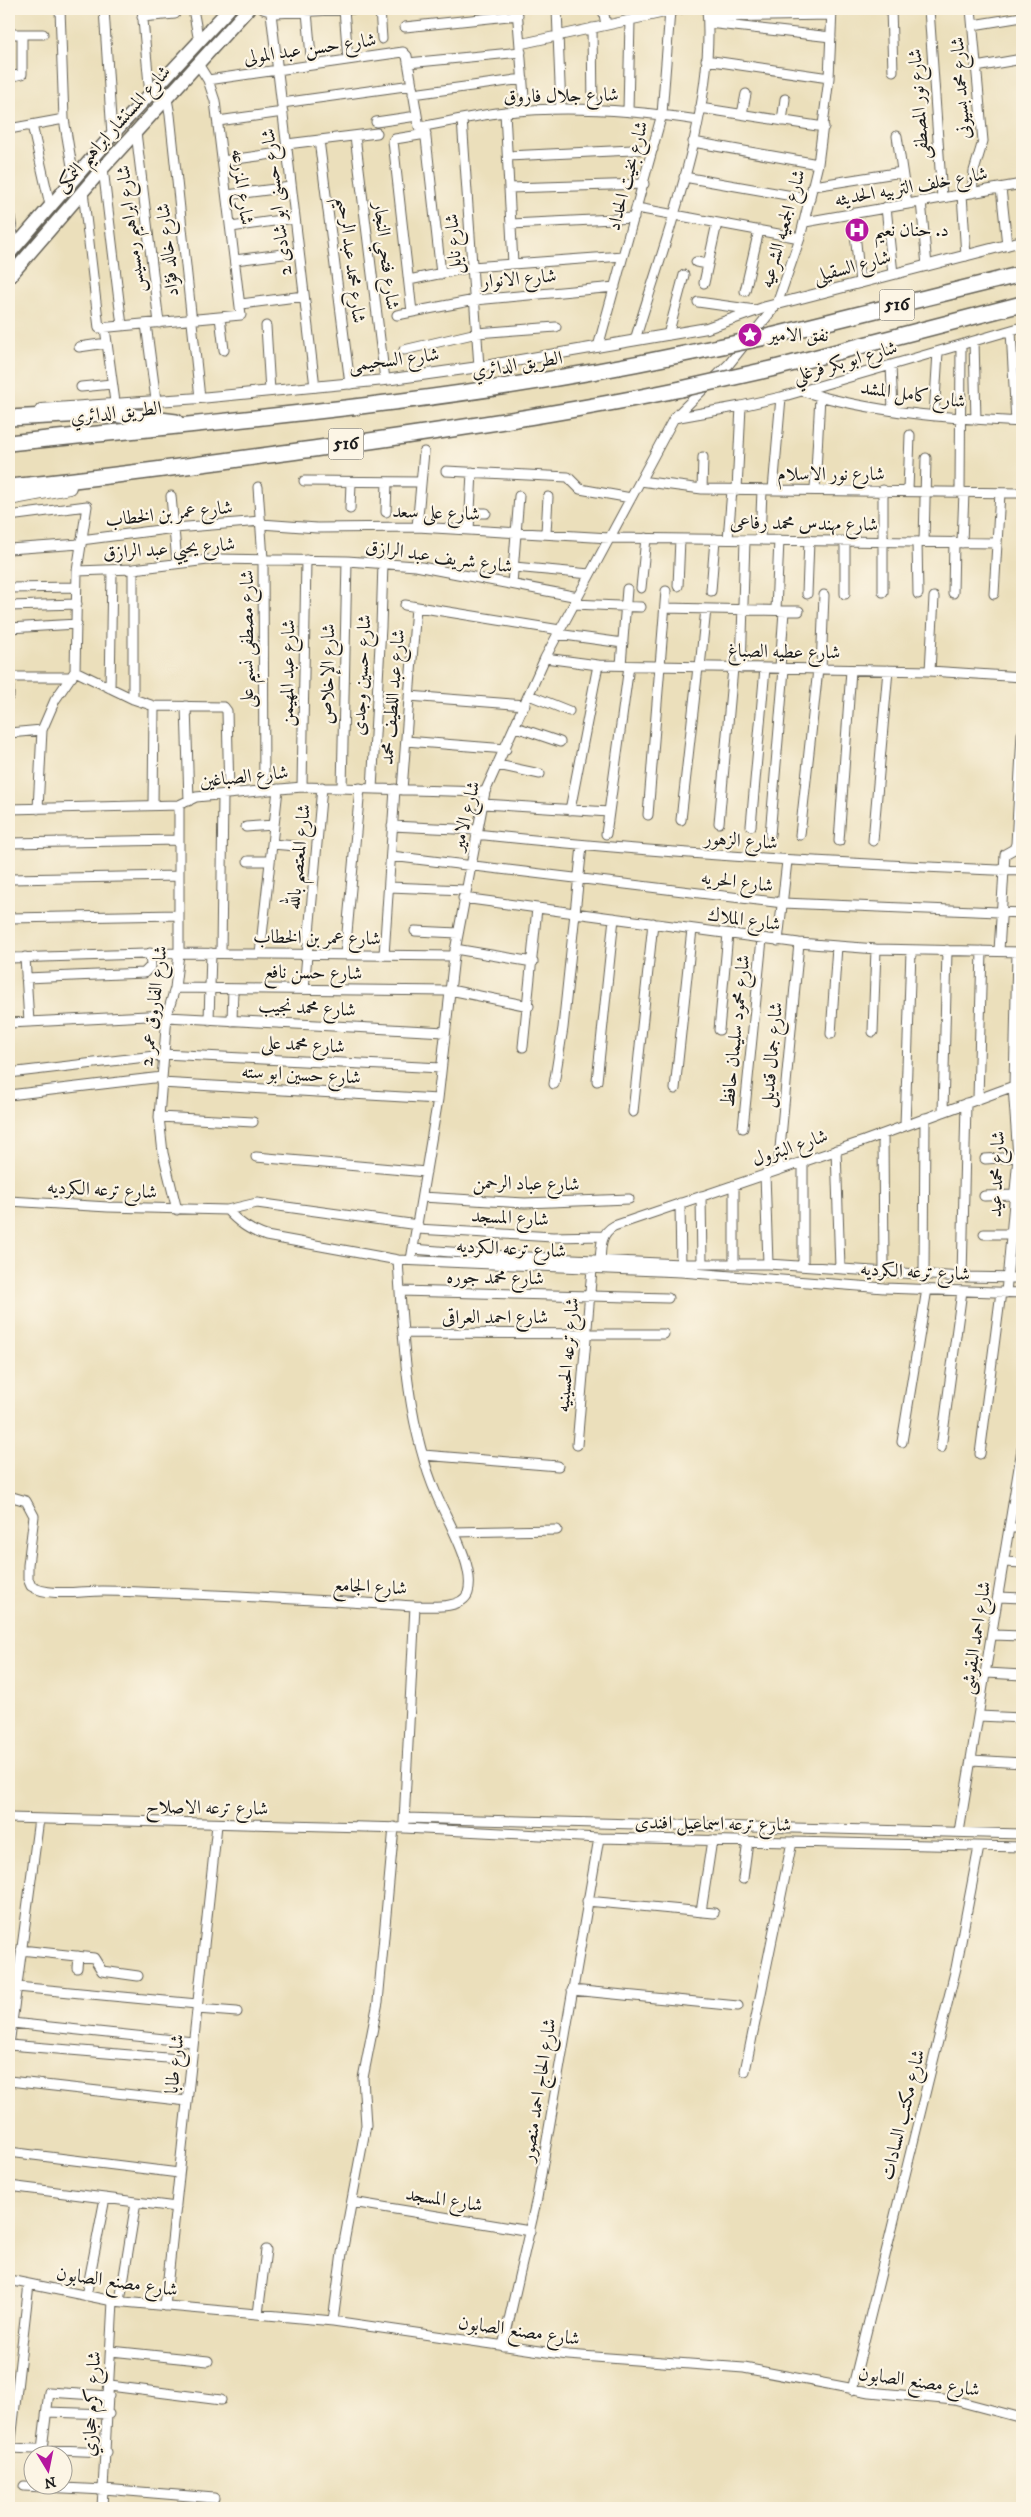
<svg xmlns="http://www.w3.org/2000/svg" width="1031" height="2517" font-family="'IM FELL DW Pica',Amiri,serif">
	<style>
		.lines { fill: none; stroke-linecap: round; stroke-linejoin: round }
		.minor-casing { stroke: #646054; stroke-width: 11 }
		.tertiary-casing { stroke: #646054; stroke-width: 12 }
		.secondary-casing { stroke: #646054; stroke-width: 15 }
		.trunk-casing { stroke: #646054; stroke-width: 16 }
		.motorway-casing { stroke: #646054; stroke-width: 18 }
		.minor { stroke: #fff; stroke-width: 9 }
		.tertiary { stroke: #fff; stroke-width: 10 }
		.secondary { stroke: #fff; stroke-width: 12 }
		.trunk { stroke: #fff; stroke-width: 14 }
		.motorway { stroke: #fff; stroke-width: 15 }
		.motorway-bridge-casing { stroke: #646054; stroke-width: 18; stroke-linecap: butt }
		.motorway-bridge { stroke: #fff; stroke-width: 15 }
		.labels { text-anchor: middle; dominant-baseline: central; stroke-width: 4.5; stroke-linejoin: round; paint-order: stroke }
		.shield { fill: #fcf5e5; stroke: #5f5d58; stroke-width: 1 }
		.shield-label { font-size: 18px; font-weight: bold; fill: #1c1c1c }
		.street-label { font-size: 19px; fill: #1c1c1c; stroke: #fcf5e5 }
		.poi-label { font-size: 19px; fill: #1c1c1c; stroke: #fcf5e5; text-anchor: start }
	</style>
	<rect width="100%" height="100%" fill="#fcf5e5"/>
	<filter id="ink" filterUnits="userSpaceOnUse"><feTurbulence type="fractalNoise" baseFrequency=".02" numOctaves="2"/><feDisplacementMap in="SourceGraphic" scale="10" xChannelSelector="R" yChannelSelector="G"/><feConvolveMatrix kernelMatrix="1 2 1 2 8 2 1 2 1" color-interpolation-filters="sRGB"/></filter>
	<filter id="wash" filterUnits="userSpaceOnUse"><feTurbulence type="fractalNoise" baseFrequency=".0096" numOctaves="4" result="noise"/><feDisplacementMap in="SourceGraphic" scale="20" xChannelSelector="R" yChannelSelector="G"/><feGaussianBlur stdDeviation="1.12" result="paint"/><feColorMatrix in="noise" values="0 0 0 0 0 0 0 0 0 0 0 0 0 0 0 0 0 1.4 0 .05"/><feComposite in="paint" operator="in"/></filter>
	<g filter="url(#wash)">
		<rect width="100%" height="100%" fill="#ebdfbb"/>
	</g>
	<g filter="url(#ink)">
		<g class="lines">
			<defs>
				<path id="minor" d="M60,9L64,119L74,178
					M104,9L112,135
					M142,9L150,95
					M193,9L199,42
					M263,9L276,13L353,9
					M344,9L348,60
					M380,9L382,39
					M517,9L525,110
					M557,9L561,109
					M603,9L606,25
					M891,9L893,71
					M929,9L942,198
					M971,9L983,141L974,171L972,193
					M307,12L311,56
					M271,13L315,387
					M142,17L175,14
					M708,17L831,15
					M708,23L831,37
					M973,25L1022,17
					M405,27L518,15
					M592,28L593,109
					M9,34H43
					M520,44L681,9
					M706,60L829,78
					M408,63L521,52
					M976,67L1022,59
					M9,77L22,74V34
					M208,80L403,52L407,56L419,127C448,122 477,115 506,112C571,105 634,110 698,120
					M413,94L523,79
					M167,99L170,115L200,398
					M282,103L412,85
					M700,108L824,127
					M628,111L630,20
					M505,112L513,264
					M742,114L746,94
					M462,119L479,367
					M218,121L283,112
					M782,121L785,99
					M376,122L417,116
					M32,125L50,205
					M9,129L64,119
					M425,129L441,274
					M136,132L159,323
					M355,136L385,380
					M897,136L907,204
					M319,140L350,384
					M693,142L818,164
					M287,144L377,133
					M508,156L653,149
					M222,161L287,152
					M103,168L122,326
					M684,177L810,199
					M814,186L902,172
					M509,188L644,184
					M1001,188L1007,245
					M83,191L99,328L241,315L215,101L208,80L198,64
					M962,194L966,256
					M227,195L291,187
					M921,201L927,266
					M886,207L893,274
					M637,208L800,238
					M9,211L15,247
					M853,213L860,283
					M805,222L1022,184
					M511,224L634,218
					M231,227L295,218
					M235,260L299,252
					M696,262L708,264
					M409,280L472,267L623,256
					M704,283L717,223
					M745,291L759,230
					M698,302L755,310
					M241,304L304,296
					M412,312L393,141L395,139L426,134
					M397,315L475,300L615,287
					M220,317L224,350
					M146,324L156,400
					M266,326L270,391
					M105,328L115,402
					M1011,331L1016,422
					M668,335L684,275
					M635,340C664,242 716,111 707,9
					M974,341L976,420
					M79,347L107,343
					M598,347L662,114L670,11
					M404,350L477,333L556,327
					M891,365L893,410
					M81,387L112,384
					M802,391C873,413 949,418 1022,422
					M934,416L938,352
					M674,418L741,406L781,397L1022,327
					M446,471L568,477L580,489L631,498
					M304,481L421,482
					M640,481L702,489L1022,493
					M258,487L263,559L264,791
					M702,489L703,457
					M737,490L741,406
					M773,490L781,397
					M815,490L820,396
					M908,490L910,435
					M960,492L961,345
					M171,496L177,562
					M350,509L351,482
					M386,512L387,482
					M470,513H486
					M9,516L87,506L77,571L75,671L55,700L42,730L38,809
					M261,524L317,528L417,527L610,538L997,543
					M417,527L424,452
					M469,530L472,472
					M546,533L548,497
					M728,539L732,490
					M81,540L175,528L261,521
					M760,540L762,490
					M917,542L918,594
					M924,542L926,458
					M962,543L964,492
					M9,549L80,544
					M514,567L590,574
					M77,571L133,569L216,559L347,561L416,566L578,597
					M512,584L519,496
					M678,586L680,539
					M9,588L76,587
					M641,588L646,538
					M711,591L715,539
					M883,592V490
					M953,593L954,542
					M807,594L809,540
					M845,594V541
					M994,594L1000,493
					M574,604L641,607
					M405,605L560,630
					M9,606L77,604
					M665,608L799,611
					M776,610L779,540
					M9,628L77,624
					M557,634L623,643
					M545,658L598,665L930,671L1022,677
					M621,665L627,589
					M700,667L706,609
					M741,668L745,540
					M780,668L784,611
					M821,669L824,595
					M75,671L133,699L154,706L224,707L227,711L229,794
					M930,671L934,597
					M9,677H72
					M1021,677L1022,664
					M110,688L112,571
					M529,695L569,711
					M9,696V677
					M409,696L525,705
					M133,699V569
					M186,706L189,801
					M516,727L560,742
					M9,733L42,730
					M406,741L506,749
					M498,765L540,774
					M302,787L306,560
					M342,788L347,561
					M372,789L381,627L383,563
					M402,790L416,607
					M483,804L609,812
					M153,805L154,706
					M9,809L179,805L196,797L302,787L485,792
					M570,810L598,665
					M648,815L666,591
					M681,820L698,667
					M719,823L733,668
					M392,826L477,830
					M751,826L765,668
					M246,827L274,825
					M476,834C658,854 840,864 1022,871
					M606,834L629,666
					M770,835L784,669
					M800,835L818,669
					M839,841L851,670
					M873,841L888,670
					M9,843L179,840
					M272,844L296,846
					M391,856L783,903L1022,913
					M248,861H270
					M9,879L179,876
					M389,887L465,890
					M463,898L799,943L876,949L1022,952
					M9,918L179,915
					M415,931L458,933
					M778,941L787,861
					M455,949L533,962
					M999,951L1005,854L1014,849L1016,844L1022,734
					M221,953L223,795
					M260,954L278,789
					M345,955L360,788
					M384,955L395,789
					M25,957L29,1022
					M9,958L179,953L454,956
					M26,978L144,973L151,966L150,953
					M175,988L449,991
					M304,989L322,787
					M450,990L529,1006
					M167,1017L445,1032
					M209,1020L211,953
					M232,1021L233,989
					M9,1023L167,1015
					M719,1030L728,934
					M873,1032L876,949
					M831,1034L837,946
					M523,1047L537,908
					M163,1054L441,1068
					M9,1073L163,1055
					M597,1081L614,918
					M161,1083L438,1099
					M554,1084L563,1028L582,846
					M1014,1086L1017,952
					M675,1089L692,929
					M9,1095L162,1077
					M978,1099L982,951
					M633,1112L653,923
					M943,1112L947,950
					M159,1117L253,1122
					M905,1126L911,951
					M743,1128L762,939
					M883,1134L884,1270
					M836,1150L840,1268
					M256,1157L426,1172
					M985,1159L1018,1157
					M778,1170L799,943
					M765,1174L768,1264
					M701,1196L702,1264
					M984,1196L1015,1195
					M422,1197L525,1203L629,1199
					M9,1201L108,1207L227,1210C239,1223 249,1230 266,1236L398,1260L681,1272L884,1288L1022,1293
					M680,1203L681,1269
					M177,1210L163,1153L159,1117L167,1015L175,988L179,953V805
					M227,1210L257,1203L418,1225
					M417,1229L553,1237L602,1236
					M984,1234H1011
					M413,1249L488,1255L681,1264H768L962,1277L1022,1278
					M411,1260L438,1099L454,956L485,792L545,658L674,418L729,364L777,304L800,238L818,164L829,78L832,9
					M734,1264V1185
					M600,1265C601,1250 599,1234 614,1226L864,1141L1022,1083
					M803,1266V1161
					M924,1273L925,1118
					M962,1277L966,1103
					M400,1291L668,1298
					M1006,1293L1018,1157L1013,1086
					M404,1333L664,1334
					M902,1442L927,1289
					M577,1445L592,1269
					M941,1448L962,1291
					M980,1454L1001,1292
					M423,1455L558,1466
					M9,1496L26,1501L34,1516L28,1565V1579L31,1586C47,1597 82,1591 102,1591C206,1593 311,1600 415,1606C428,1606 462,1610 468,1593C476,1567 447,1520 437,1496C406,1424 403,1338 398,1260
					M1011,1528H1022
					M455,1532L557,1530
					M1005,1562L1022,1563
					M999,1597L1022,1598
					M993,1635L1022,1636
					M987,1673L1022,1675
					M979,1716L1022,1718
					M972,1760L1022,1763
					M9,1818L404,1828L599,1838L1022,1847
					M405,1818L1022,1834
					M404,1822L415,1606
					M959,1832L1022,1449
					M743,1879L748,1841
					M587,1901L714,1913
					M701,1912L712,1840
					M21,1950L94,1958L102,1971L138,1976
					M77,1968L78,1956
					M17,1987L197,2004
					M572,1990L738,2006
					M197,2009L237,2012
					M12,2023L193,2042
					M9,2045L39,1819
					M9,2045L191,2060
					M745,2071L792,1842
					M9,2081L187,2101
					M9,2152L179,2173
					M9,2186L176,2207
					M352,2202L530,2231
					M9,2280L113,2301L333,2321L568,2355L744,2368L870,2392L954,2400L1022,2418
					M86,2296L105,2198
					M120,2301L136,2202
					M165,2306L217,1825
					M258,2314L266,2250
					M333,2321L342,2253L366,2125L363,2078L378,2002L394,1827
					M503,2346L537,2198L599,1838
					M111,2351L208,2361
					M110,2386L221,2400
					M852,2390L956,1968L979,1847
					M47,2412L109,2414
					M10,2448L106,2452
					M42,2449L49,2392L109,2396
					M9,2458L29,2284
					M24,2486L104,2490
					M104,2489L214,2498
					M102,2508L113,2301"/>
				<path id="tertiary" d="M41,409L200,398L385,380L479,367L707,328L766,307L1022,241"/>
				<path id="secondary" d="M9,254L112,135L229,9
					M9,277L103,168L248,9"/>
				<path id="trunk" d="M9,498L69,487"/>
				<path id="motorway" d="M771,336L1022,274
					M775,368L1022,304
					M9,418L104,413L176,422
					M9,443C233,420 458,402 679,355
					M9,487C113,477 216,462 320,448C441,431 561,414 681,389"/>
			</defs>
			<use href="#minor" class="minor-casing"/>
			<use href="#tertiary" class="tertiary-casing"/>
			<use href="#secondary" class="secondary-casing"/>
			<use href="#trunk" class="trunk-casing"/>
			<use href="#motorway" class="motorway-casing"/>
			<use href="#minor" class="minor"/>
			<use href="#tertiary" class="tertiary"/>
			<use href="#secondary" class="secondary"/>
			<use href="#trunk" class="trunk"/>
			<use href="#motorway" class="motorway"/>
			<defs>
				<path id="motorway-bridge" d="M679,355L771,336
					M681,389L775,368"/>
			</defs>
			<use href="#motorway-bridge" class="motorway-bridge-casing"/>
			<use href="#motorway-bridge" class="motorway-bridge"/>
		</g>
	</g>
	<defs>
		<symbol id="hospital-disc" viewBox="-11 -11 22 22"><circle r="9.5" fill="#b5179e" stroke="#fcf5e5"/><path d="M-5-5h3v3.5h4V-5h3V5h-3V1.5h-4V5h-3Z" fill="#fff"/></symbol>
		<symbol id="sight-disc" viewBox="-11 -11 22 22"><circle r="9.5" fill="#b5179e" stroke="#fcf5e5"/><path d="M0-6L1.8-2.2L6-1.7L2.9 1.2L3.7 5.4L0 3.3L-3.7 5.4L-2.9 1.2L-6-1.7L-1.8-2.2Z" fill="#fff"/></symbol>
	</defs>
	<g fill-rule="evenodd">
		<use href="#hospital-disc" x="843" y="216" width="28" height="28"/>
		<use href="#sight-disc" x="736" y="321" width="28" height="28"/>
	</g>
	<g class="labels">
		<g class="shield">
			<rect x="879.5" y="289.5" width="35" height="31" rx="4"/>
			<rect x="328.5" y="428.5" width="35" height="31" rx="4"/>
		</g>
		<g class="shield-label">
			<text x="897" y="305">516</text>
			<text x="346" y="444">516</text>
		</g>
		<g class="street-label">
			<text transform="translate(310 49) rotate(-8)">شارع حسن عبد المولى</text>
			<text transform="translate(961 88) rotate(-94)">شارع محمد بسيونى</text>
			<text transform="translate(561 96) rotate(-1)">شارع جلال فاروق</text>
			<text transform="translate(919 104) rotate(-94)">شارع نور المصطفى</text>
			<text transform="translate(113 129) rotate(-48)">شارع المستشار ابراهيم النمكى</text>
			<text transform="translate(628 176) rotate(-75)">شارع بخيت الحداد</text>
			<text transform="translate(242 187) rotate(83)">شارع المزرعه</text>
			<text transform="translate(911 187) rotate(-10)">شارع خلف التربيه الحديثه</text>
			<text transform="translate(277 202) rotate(-97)">شارع حسنى ابو شادى 2</text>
			<text transform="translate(131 229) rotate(-97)">شارع ابراهيم رمسيس</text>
			<text transform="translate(783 229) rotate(-74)">شارع الجمعيه الشرعيه</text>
			<text transform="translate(454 244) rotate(-94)">شارع نايل</text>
			<text transform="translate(168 250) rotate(-96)">شارع خالد فؤاد</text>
			<text transform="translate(386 256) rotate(83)">شارع فتحي النجار</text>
			<text transform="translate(351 260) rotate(83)">شارع محمد عبد الرحيم</text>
			<text transform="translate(852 267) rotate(-15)">شارع السقيلى</text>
			<text transform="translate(519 279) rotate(-5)">شارع الانوار</text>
			<text transform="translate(394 360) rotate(-7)">شارع السحيمى</text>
			<text transform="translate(845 362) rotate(-16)">شارع ابو بكر فرغلي</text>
			<text transform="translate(517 365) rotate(-9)">الطريق الدائري</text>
			<text transform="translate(913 395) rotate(8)">شارع كامل المشد</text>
			<text transform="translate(116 413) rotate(-6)">الطريق الدائري</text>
			<text x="831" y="474">شارع نور الاسلام</text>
			<text transform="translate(436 513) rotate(2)">شارع على سعد</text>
			<text transform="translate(169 514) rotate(-6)">شارع عمر بن الخطاب</text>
			<text transform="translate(804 524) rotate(1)">شارع مهندس محمد رفاعى</text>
			<text transform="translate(169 549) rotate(-4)">شارع يحيي عبد الرازق</text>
			<text transform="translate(439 557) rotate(8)">شارع شريف عبد الرازق</text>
			<text transform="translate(247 639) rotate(-90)">شارع مصطفى نسيم على</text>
			<text transform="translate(784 652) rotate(1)">شارع عطيه الصباغ</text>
			<text transform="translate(288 673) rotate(-89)">شارع عبد المهيمن</text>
			<text transform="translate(328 674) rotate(-89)">شارع الإخلاص</text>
			<text transform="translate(362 675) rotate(-87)">شارع حسين وجدى</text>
			<text transform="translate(393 697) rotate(-85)">شارع عبد اللطيف محمد</text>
			<text transform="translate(244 777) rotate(-6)">شارع الصباغين</text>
			<text transform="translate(466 816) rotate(-76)">شارع الامير</text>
			<text transform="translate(741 841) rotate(4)">شارع الزهور</text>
			<text transform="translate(299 857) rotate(-84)">شارع المعتصم بالله</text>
			<text transform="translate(737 882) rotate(7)">شارع الحريه</text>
			<text transform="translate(744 920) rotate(8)">شارع الملاك</text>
			<text transform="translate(317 938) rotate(1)">شارع عمر بن الخطاب</text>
			<text transform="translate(313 973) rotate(1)">شارع حسن نافع</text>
			<text transform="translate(154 1006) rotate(-83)">شارع الفاروق عمر 2</text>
			<text transform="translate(307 1008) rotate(3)">شارع محمد نجيب</text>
			<text transform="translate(736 1031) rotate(-84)">شارع محمود سليمان حافظ</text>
			<text transform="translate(303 1045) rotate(3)">شارع محمد على</text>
			<text transform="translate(772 1055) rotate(-85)">شارع جمال قنديل</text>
			<text transform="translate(301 1075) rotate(3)">شارع حسين ابو سته</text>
			<text transform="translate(790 1148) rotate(-19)">شارع البترول</text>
			<text transform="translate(997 1174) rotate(-88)">شارع محمد عيد</text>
			<text transform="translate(526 1184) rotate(1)">شارع عباد الرحمن</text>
			<text transform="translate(102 1190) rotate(3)">شارع ترعه الكرديه</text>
			<text transform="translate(510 1218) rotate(3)">شارع المسجد</text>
			<text transform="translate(511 1249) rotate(3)">شارع ترعه الكرديه</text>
			<text transform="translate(915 1272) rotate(3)">شارع ترعه الكرديه</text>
			<text transform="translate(495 1278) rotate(1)">شارع محمد جوره</text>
			<text x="495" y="1317">شارع احمد العراقى</text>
			<text transform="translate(568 1355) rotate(-85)">شارع ترعه الحسينيه</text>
			<text transform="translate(370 1587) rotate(3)">شارع الجامع</text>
			<text transform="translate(976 1638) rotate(-81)">شارع احمد البقوشى</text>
			<text transform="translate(207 1808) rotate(1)">شارع ترعه الاصلاح</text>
			<text transform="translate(713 1824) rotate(1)">شارع ترعه اسماعيل افندى</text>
			<text transform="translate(175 2064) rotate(-84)">شارع طابا</text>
			<text transform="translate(539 2090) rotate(-81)">شارع الحاج احمد منصور</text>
			<text transform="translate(903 2115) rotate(-76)">شارع مكتب السادات</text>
			<text transform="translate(444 2200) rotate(9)">شارع المسجد</text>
			<text transform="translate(117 2282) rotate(8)">شارع مصنع الصابون</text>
			<text transform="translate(519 2331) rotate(8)">شارع مصنع الصابون</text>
			<text transform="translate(919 2382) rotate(8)">شارع مصنع الصابون</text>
			<text transform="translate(92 2404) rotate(-87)">شارع كرم حجازي</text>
		</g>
		<g class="poi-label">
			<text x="874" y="230">د. حنان نعيم</text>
			<text x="768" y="335">نفق الامير</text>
		</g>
	</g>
	<rect width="1031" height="2517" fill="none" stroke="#fcf5e5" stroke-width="30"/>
	<g transform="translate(48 2470) rotate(170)"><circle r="24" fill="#fcf5e5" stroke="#a29e95"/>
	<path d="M0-4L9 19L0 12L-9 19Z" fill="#b5179e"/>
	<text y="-8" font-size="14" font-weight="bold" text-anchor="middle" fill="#1c1c1c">N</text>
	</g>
</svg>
